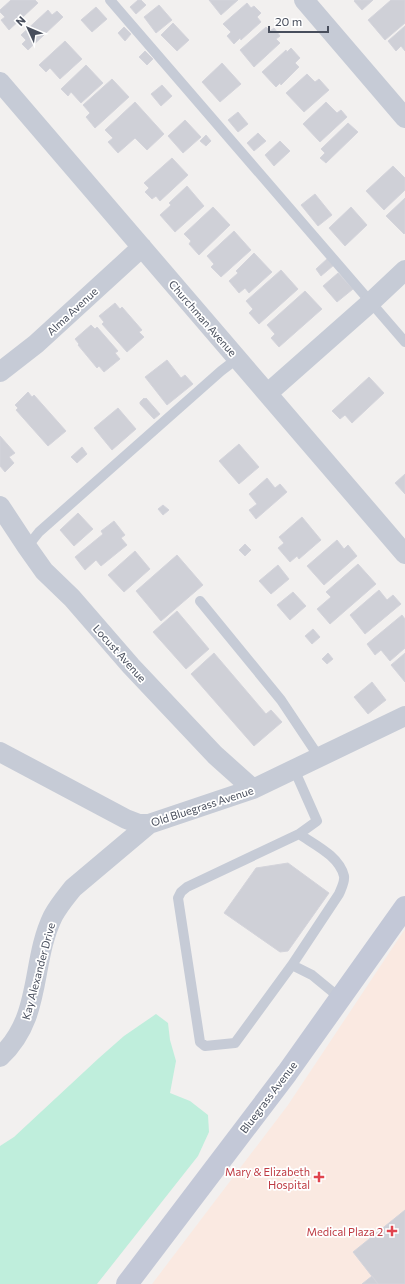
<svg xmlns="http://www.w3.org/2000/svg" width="405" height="1284" font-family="Commissioner,sans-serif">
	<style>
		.medical { fill: #fae9e1 }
		.green { fill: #bfeedc }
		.building { fill: #cfd0d7; stroke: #d4d4db }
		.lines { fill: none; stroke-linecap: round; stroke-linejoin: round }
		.lane { stroke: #c6cbd6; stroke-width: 10 }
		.street { stroke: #c6cbd6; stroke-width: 20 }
		.secondary { stroke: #c3c8d7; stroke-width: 22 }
		.health-dot { fill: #e0444e; stroke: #fff; stroke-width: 1.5 }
		.labels { text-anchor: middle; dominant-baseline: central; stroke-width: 3.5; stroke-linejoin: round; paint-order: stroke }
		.street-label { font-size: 11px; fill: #484e5c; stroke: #fff }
		.health-label { font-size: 11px; fill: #be3a42; stroke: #fff; text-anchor: end }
	</style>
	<rect width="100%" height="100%" fill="#f2f0ef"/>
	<path class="medical" d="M405,929V1284H152L288,1105Z"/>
	<path class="green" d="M156,1014L168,1023L170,1040L176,1061L170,1093L190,1101L208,1115L209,1132L198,1156L97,1284H0V1146L14,1137L99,1058L124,1036Z"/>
	<path class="building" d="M11,0H35L38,3L9,30L1,20L5,17L0,12V10Z
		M138,0H141L146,5L136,14L130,7Z
		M209,0H238L221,15Z
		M355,0H373L362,10L354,1Z
		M391,0H405V23L385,40L368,20Z
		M247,3L251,8L254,6L261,13L257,17L261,22L241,40L240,38L234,44L227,36L231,32L223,24Z
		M159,5L172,20L156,33L144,17Z
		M96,7L107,19L92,32L81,20Z
		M48,10L52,15L57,11L63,17L28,50L22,44L26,40L21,35Z
		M173,23L189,40L177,51L161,35Z
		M405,26V51L401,46L396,51L388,41Z
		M124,27L131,34L125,41L118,33Z
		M266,27L270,31L274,28L280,36L276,39L280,43L254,67L240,50Z
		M65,41L82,59L60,79L50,68L46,72L39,65Z
		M291,48L300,58L295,63L299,67L281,85L280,83L276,87L262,72L286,50L287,52Z
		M145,51L153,59L147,65L139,57Z
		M222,63L241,84L220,102L202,82Z
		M86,65L103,83L81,103L71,92L68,96L61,89Z
		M307,74L315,82L319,79L329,90L304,112L286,93Z
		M112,79L129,97L95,128L86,117L90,113L83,105Z
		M162,85L172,96L161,106L151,94Z
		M135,102L164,134L147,150L135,138L118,153L108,142L113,138L105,130Z
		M326,102L337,113L341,110L347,117L320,142L303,124Z
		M238,112L248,124L238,132L228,120Z
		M185,120L201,137L183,153L168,136Z
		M348,123L358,132L326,163L320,158L325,153L321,149Z
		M258,133L266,141L254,151L247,143Z
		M206,135L211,141L206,146L200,141Z
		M280,141L290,151L274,166L265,155Z
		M172,158L188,175L160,201L156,196L152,199L145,192L149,188L144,183Z
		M393,166L405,178V190L384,210L366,191Z
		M187,186L204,206L175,232L160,215L171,205L169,203Z
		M315,194L332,215L318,226L301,205Z
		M405,198V233L404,234L386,216Z
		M213,207L230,225L199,255L189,244L191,241L184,234Z
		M351,207L367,225L345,246L329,228Z
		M234,231L251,250L221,277L211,267L214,264L207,256Z
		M254,253L272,272L249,293L245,288L239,293L229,281L238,273L236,271Z
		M328,258L334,265L321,276L316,269Z
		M281,270L298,289L259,324L249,313L253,309L246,301Z
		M338,273L353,289L337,302L323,286Z
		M305,291L322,309L279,347L271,338L275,334L267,325Z
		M115,303L120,309L122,307L142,330L139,332L144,337L127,352L102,324L104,322L99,316Z
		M91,325L95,329L97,327L118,351L115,353L120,359L104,372L99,366L97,368L78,345L79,344L75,339Z
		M167,360L181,378L185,375L193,384L167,405L145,377Z
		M369,377L384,393L352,423L345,415L340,419L332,411Z
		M28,392L32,397L34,395L66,431L48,446L16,410L18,408L15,405Z
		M144,398L145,399L146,398L160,414L154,419L140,404V402Z
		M118,408L136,429L112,450L94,428Z
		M0,436L15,453L9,457L14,463L5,472L0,466Z
		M239,444L259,467L239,484L219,461Z
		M82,447L87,454L77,463L71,457Z
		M405,474V494L395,483Z
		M267,478L275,488L280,484L287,492L256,519L249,510L257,504L249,494Z
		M163,505L169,510L163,515L158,509Z
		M78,513L93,529L74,546L60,530Z
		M302,517L321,540L299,559L297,556L290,562L278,548L284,543L279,537Z
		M114,521L125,535L121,538L127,545L101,566L96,560L85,570L75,557L103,534L101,531Z
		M337,540L344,549L348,545L357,556L324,585L307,566Z
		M245,544L251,550L245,556L239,550Z
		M135,551L150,569L124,592L108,575Z
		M177,555L203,585L161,621L136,591Z
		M358,564L376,584L330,624L317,609L331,597L326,592Z
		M278,565L289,579L271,594L259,581Z
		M379,590L387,600L393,595L401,604L365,634L350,615Z
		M293,592L306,606L290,620L277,605Z
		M177,611L209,649L186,669L153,632Z
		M402,615L405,619V648L390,661L381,650L375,655L367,644Z
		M313,629L320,637L312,644L305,636Z
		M214,653L266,714L271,710L282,722L254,746L191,674Z
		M328,653L333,659L327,664L322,659Z
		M405,653V682L391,665Z
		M372,682L386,700L368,714L354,697Z
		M288,863L329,893L288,951L280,952L224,913L256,868Z
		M405,1210V1284H378L353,1252Z
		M372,1276L378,1284H362Z"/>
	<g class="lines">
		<path class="lane" d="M110,0L405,342
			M27,547L39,532L221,371L238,358
			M200,601L281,700L319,757
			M294,769L317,821L299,834L187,887L181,892L178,898L200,1042L205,1046L235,1043L292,965L312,975L340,998
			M292,965L339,894C341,889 345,882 344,876C339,856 315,845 299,834"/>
		<path class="street" d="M304,0L405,118
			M0,82L405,554
			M0,372L36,344L142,247
			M268,393L371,302L405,270
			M0,506L27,547L44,571L72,598L131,666L215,755L253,789
			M0,752L126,819L139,824H149L253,789L405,716
			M0,1057C43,1017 30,963 53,916C59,905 66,897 73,888L149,824"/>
		<path class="secondary" d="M127,1284L287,1073L405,907"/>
	</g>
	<g class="health-dot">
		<path d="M317 1171h4v4h4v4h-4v4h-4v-4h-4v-4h4z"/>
		<path d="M390 1225h4v4h4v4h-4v4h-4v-4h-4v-4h4z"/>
	</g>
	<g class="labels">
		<g class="street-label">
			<text transform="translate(72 311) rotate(-43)">Alma Avenue</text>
			<text transform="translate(203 318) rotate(49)">Churchman Avenue</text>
			<text transform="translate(120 653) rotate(48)">Locust Avenue</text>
			<text transform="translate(202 806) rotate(-18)">Old Bluegrass Avenue</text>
			<text transform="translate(38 971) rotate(-75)">Kay Alexander Drive</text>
			<text transform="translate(268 1097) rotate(-53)">Bluegrass Avenue</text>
		</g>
		<g class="health-label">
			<text x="310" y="1171">Mary &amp; Elizabeth<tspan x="310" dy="13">Hospital</tspan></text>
			<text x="383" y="1231">Medical Plaza 2</text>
		</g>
	</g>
	<g transform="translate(28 28) rotate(314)" stroke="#ffffff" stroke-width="3" paint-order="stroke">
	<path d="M0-3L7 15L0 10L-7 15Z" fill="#484e5c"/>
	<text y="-6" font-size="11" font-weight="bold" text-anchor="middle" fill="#484e5c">N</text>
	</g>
	<path d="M269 26v6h59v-6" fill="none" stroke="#484e5c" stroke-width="2"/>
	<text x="275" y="26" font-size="12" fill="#484e5c" stroke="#ffffff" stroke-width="3" paint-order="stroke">20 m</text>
</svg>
